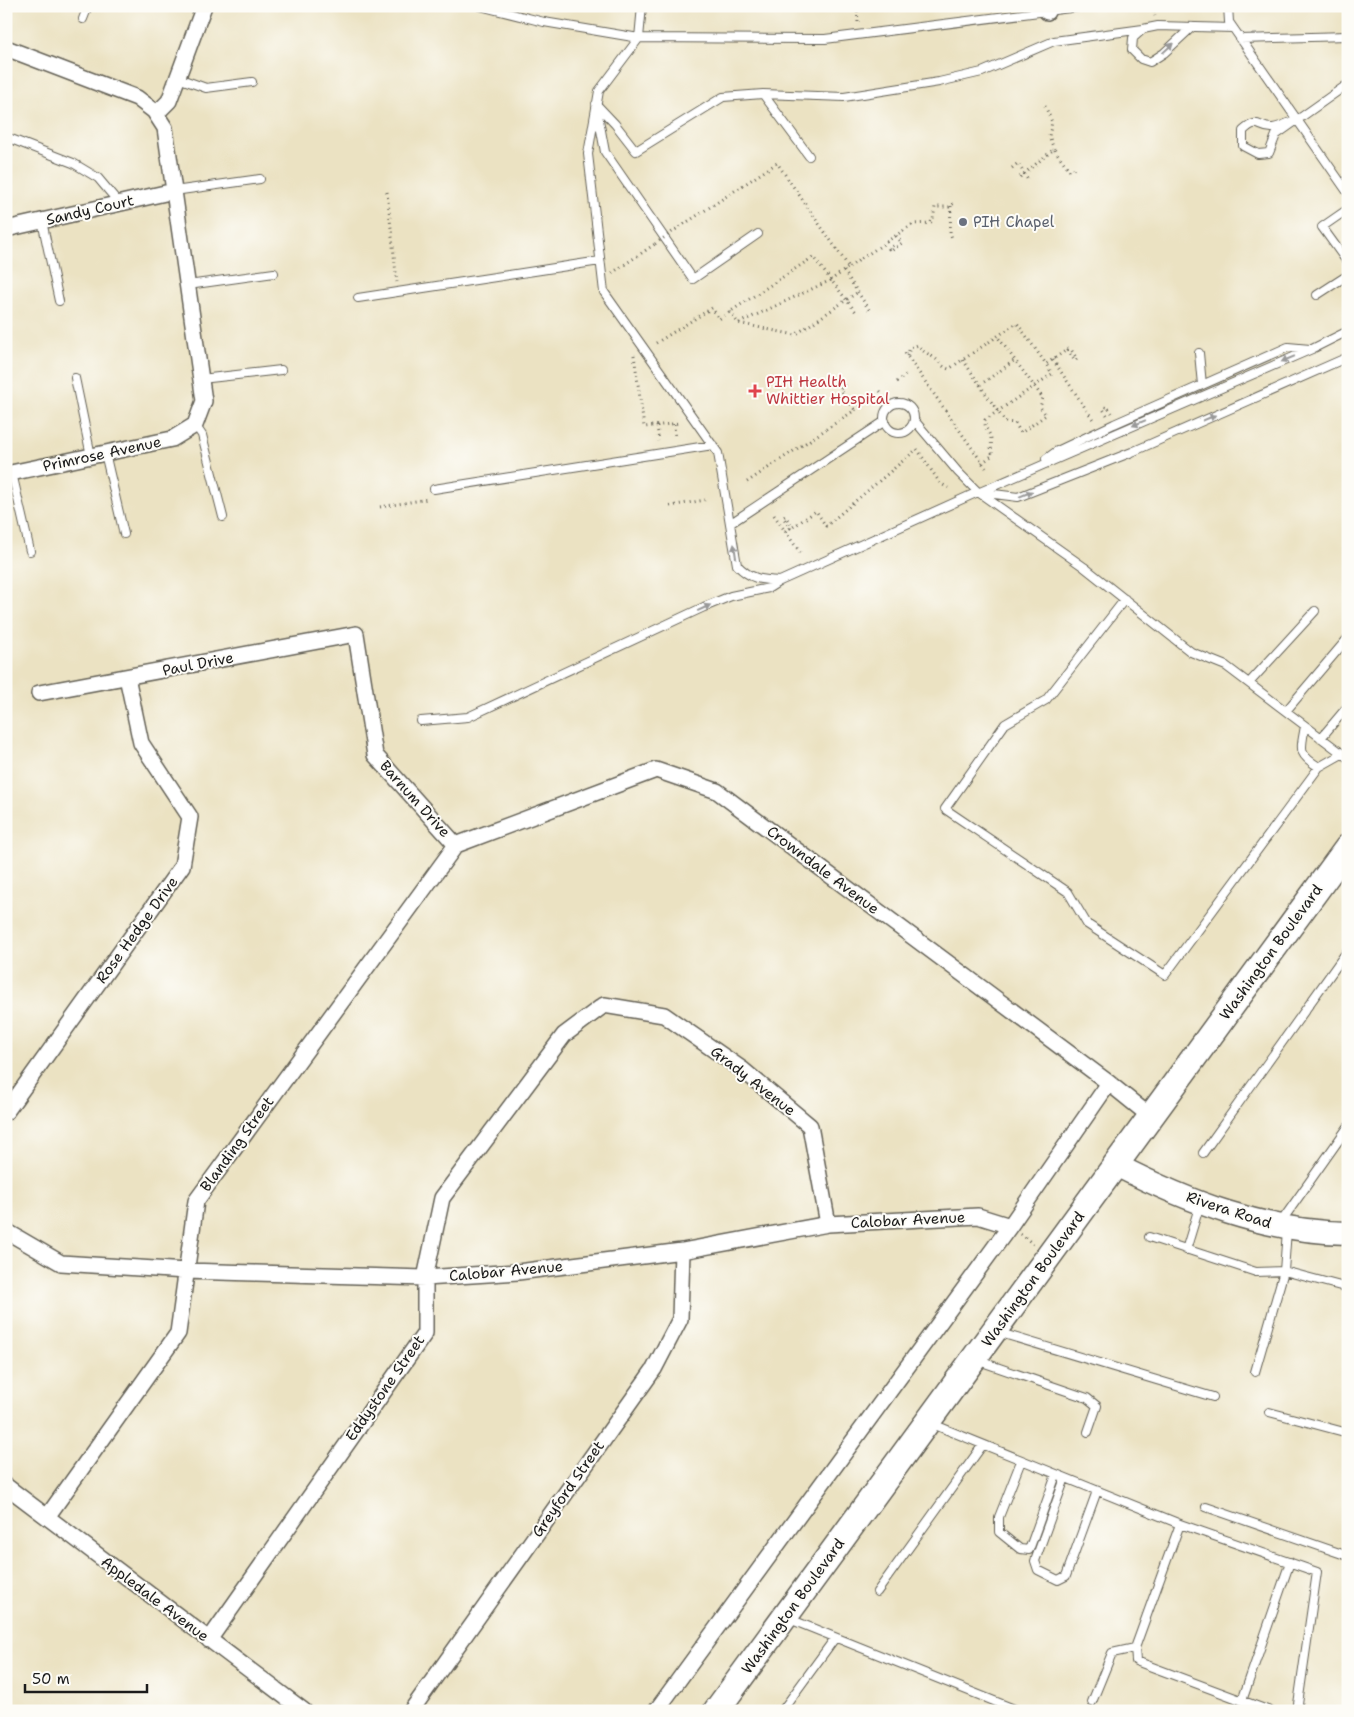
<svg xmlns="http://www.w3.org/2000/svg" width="1354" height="1717" font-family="'Shantell Sans',sans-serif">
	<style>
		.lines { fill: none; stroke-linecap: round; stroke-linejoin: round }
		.lane-casing { stroke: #646156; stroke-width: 10 }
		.street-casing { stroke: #646156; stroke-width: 18 }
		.secondary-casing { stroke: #646156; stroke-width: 25 }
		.primary-casing { stroke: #646156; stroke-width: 28 }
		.path { stroke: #646156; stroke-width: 3; stroke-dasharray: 1 4; stroke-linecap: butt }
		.lane { stroke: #fff; stroke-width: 8 }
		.street { stroke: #fff; stroke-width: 15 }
		.secondary { stroke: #fff; stroke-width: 22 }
		.primary { stroke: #fff; stroke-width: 25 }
		.path-bridge { stroke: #646156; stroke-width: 3; stroke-dasharray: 1 4; stroke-linecap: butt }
		.oneway { fill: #999 }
		.worship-dot { fill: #6b7280; stroke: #fdfcf7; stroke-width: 2 }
		.health-dot { fill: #e0444e; stroke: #fdfcf7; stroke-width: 2 }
		.labels { text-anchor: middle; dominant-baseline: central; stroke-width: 4; stroke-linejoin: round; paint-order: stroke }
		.street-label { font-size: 15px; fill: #1c1c1c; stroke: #fdfcf7 }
		.worship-label { font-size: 15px; fill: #5b616d; stroke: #fdfcf7; text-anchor: start }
		.health-label { font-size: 15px; fill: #be3a42; stroke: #fdfcf7; text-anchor: start }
	</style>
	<rect width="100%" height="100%" fill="#fdfcf7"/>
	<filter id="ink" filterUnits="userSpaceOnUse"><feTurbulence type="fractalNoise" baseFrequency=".02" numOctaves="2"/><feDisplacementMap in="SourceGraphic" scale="10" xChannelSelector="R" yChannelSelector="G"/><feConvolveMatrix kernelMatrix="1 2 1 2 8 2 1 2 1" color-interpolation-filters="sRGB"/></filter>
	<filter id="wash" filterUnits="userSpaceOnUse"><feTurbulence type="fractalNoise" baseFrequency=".0096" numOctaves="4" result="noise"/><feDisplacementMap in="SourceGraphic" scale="20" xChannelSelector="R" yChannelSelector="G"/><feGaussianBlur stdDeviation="1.12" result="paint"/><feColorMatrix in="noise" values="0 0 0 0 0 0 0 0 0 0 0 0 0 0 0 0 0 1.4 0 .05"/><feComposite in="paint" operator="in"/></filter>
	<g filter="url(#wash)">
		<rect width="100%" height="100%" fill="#ebe2c2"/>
	</g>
	<g filter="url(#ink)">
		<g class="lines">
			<defs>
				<path id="lane" d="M480,6L544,22L639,38L825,39L1086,6
					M642,6L639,38L599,91L588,154L604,292L718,453L737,565C750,579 761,580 780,581
					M1228,6L1229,22L1348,193
					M83,19L88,6
					M1192,27L1164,53L1150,62L1141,59L1132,50L1133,38L1143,29L1158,26L1233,28
					M1240,39L1348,36
					M178,78L206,88L252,82
					M763,94L844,97L939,82L982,72L1054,41L1143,29
					M596,104L615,124L636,151L723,97L763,94L809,156
					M597,109L605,152L693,279L758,234
					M1297,119C1290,122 1280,127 1273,128C1258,129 1259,116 1243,131V146L1258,154L1269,153L1276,135L1348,84
					M6,137L73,163L98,178L119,203
					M174,191L260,179
					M1348,209L1322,227L1348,263
					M42,221L59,301
					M188,285L274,273
					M1317,295L1348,275
					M358,298L600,261
					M1199,353L1202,385
					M75,378L91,456
					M201,379L281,370
					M884 418a15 15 0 1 1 30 0a15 15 0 1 1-30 0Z
					M914,420L958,472L978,492L1018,497L1132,452L1348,357
					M195,425L202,435L223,517
					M105,453L124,534
					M1046,459L1057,451L1114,424L1288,347L1310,349
					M12,473L30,551
					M434,489L713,445
					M980,492L1312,349L1348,331
					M731,523L885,421
					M1125,599L1046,700L1005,724L945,809L1068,892L1087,924L1165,975L1319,767
					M1249,683L1315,611
					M1286,711L1348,638
					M421,721L468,717L704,607L731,596L769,588L780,581L978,492L1084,567L1191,652L1226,666L1348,758
					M1305,726C1301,750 1297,754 1319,767L1342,754
					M1321,738L1348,706
					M1203,1153L1348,950
					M1281,1222L1348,1127
					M1149,1237L1256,1272L1284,1271L1287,1230
					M1186,1250L1200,1204
					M997,1332L1213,1397
					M976,1360L1087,1398L1097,1406L1088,1432
					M1255,1372L1284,1271L1348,1288
					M1269,1412L1348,1433
					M930,1423L1180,1524L1135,1648L1112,1653L1092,1702
					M1021,1461L999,1517V1532L1020,1549L1029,1550L1056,1475
					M1065,1478L1035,1561L1038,1570L1058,1580L1066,1576L1097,1491
					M1206,1507L1348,1556
					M1180,1524L1317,1572L1297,1711
					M877,1592L982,1446
					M787,1618L1019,1711
					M1135,1648L1136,1661L1270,1711
					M1242,1701L1290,1562
					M791,1711L784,1708L835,1638"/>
				<path id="street" d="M1046,6L1047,12
					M6,48L137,98L154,111L165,128L204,401L195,425L172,439L6,474
					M156,114L169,101L204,6
					M6,229L174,191
					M39,693L356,634L375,755L456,845
					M456,845L656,770L717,791L1109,1083L1151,1117
					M6,1112L182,866L190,817L141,743L127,677
					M6,1231L61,1263L186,1271L425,1278L518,1272L682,1251L828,1224L978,1216L1010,1226
					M6,1486L304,1711
					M47,1517L178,1333L196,1201L456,845
					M209,1640L425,1333V1278L442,1198L564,1035L604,1005L664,1015L743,1070L810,1126L828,1224
					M411,1711L654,1369L680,1319L682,1251
					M656,1711L1010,1226L1109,1083"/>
				<path id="secondary" d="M1116,1165C1188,1202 1266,1232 1348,1233"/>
				<path id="primary" d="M716,1711L1348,847"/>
			</defs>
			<use href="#lane" class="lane-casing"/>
			<use href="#street" class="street-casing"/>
			<use href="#secondary" class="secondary-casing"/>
			<use href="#primary" class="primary-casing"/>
			<path class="path" d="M857,6L858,23
				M1152,6L1155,16
				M1045,106L1052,122L1049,136L1054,149
				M1012,168L1018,163L1029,182
				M1020,177L1054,149L1070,171L1075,168
				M387,192L397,282
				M951,206L950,233L952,238
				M896,236L902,243L891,251L889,249L896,243
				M849,267L913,224L930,223L933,220L935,207H949L956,202
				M844,271L870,311
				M612,273L655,244
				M730,312L738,323L795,335L858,292
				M739,323L831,280L856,312
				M656,343L712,308L719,319L813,257L831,280L849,267L777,163L675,230
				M1067,350L1075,361L1077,359L1070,348
				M905,353L986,468
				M634,355L644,427L680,423
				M907,356L910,348L918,345C925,354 924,351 933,357C940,361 941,367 949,369L1017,323L1046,364L1071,347
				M963,360L1005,422L1015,423L1021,433L1046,415L1040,407L1043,398L997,336
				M1053,360L1094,421
				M897,382L906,375
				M845,385L840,389L855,410
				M980,385L1015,360
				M880,391L881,392
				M1107,415L1103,409L1107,406L1112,413
				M674,424L675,437
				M657,426L659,441
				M982,463L993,455C990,449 992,446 991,439C990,432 984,429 985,420L1052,374L1046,364
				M747,482L861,406
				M670,506L705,500
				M380,507L428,499
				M774,515L801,554
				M785,531L790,528L783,517L785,516L793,527L816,511L826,526L917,449L940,483L948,488
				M1021,1234L1033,1244"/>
			<use href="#lane" class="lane"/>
			<use href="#street" class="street"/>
			<use href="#secondary" class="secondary"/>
			<use href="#primary" class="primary"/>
			<path class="path-bridge" d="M655,244L675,230
				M1067,350L1071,347"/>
		</g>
		<defs><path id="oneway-solid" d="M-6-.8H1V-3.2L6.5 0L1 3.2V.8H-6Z" transform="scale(1.25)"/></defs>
		<g class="oneway">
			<use href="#oneway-solid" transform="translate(1168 48) rotate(-43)"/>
			<use href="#oneway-solid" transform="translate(1288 359) rotate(157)"/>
			<use href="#oneway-solid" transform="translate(1209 418) rotate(-23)"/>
			<use href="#oneway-solid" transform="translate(1139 423) rotate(157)"/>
			<use href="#oneway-solid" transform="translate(1026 494) rotate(-22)"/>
			<use href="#oneway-solid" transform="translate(735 551) rotate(-98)"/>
			<use href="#oneway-solid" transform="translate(704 608) rotate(-25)"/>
		</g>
	</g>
	<circle class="worship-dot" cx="963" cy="222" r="5"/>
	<path class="health-dot" d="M752.5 383.5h5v5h5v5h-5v5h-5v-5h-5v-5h5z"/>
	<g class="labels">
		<g class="street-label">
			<text transform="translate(90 210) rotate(-13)">Sandy Court</text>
			<text transform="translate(102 454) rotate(-12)">Primrose Avenue</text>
			<text transform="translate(198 664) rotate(-11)">Paul Drive</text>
			<text transform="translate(415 799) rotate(48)">Barnum Drive</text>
			<text transform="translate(823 870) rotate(37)">Crowndale Avenue</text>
			<text transform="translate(137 930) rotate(-54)">Rose Hedge Drive</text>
			<text transform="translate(1271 952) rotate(-54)">Washington Boulevard</text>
			<text transform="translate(753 1081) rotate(38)">Grady Avenue</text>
			<text transform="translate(237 1144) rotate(-54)">Blanding Street</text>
			<text transform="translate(1229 1210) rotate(18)">Rivera Road</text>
			<text transform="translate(908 1220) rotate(-3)">Calobar Avenue</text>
			<text transform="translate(506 1271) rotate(-5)">Calobar Avenue</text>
			<text transform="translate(1033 1279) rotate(-54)">Washington Boulevard</text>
			<text transform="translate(385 1388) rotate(-55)">Eddystone Street</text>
			<text transform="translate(568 1489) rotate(-55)">Greyford Street</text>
			<text transform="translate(155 1599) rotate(37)">Appledale Avenue</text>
			<text transform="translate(793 1606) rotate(-54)">Washington Boulevard</text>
		</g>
		<g class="worship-label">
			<text x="973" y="222">PIH Chapel</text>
		</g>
		<g class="health-label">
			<text x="766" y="382">PIH Health<tspan x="766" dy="17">Whittier Hospital</tspan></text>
		</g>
	</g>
	<rect width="1354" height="1717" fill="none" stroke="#fdfcf7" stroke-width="25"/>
	<path d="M25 1684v8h122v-8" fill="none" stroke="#1c1c1c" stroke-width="2.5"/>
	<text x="32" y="1684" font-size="15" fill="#1c1c1c" stroke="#fdfcf7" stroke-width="4" paint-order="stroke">50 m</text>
</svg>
